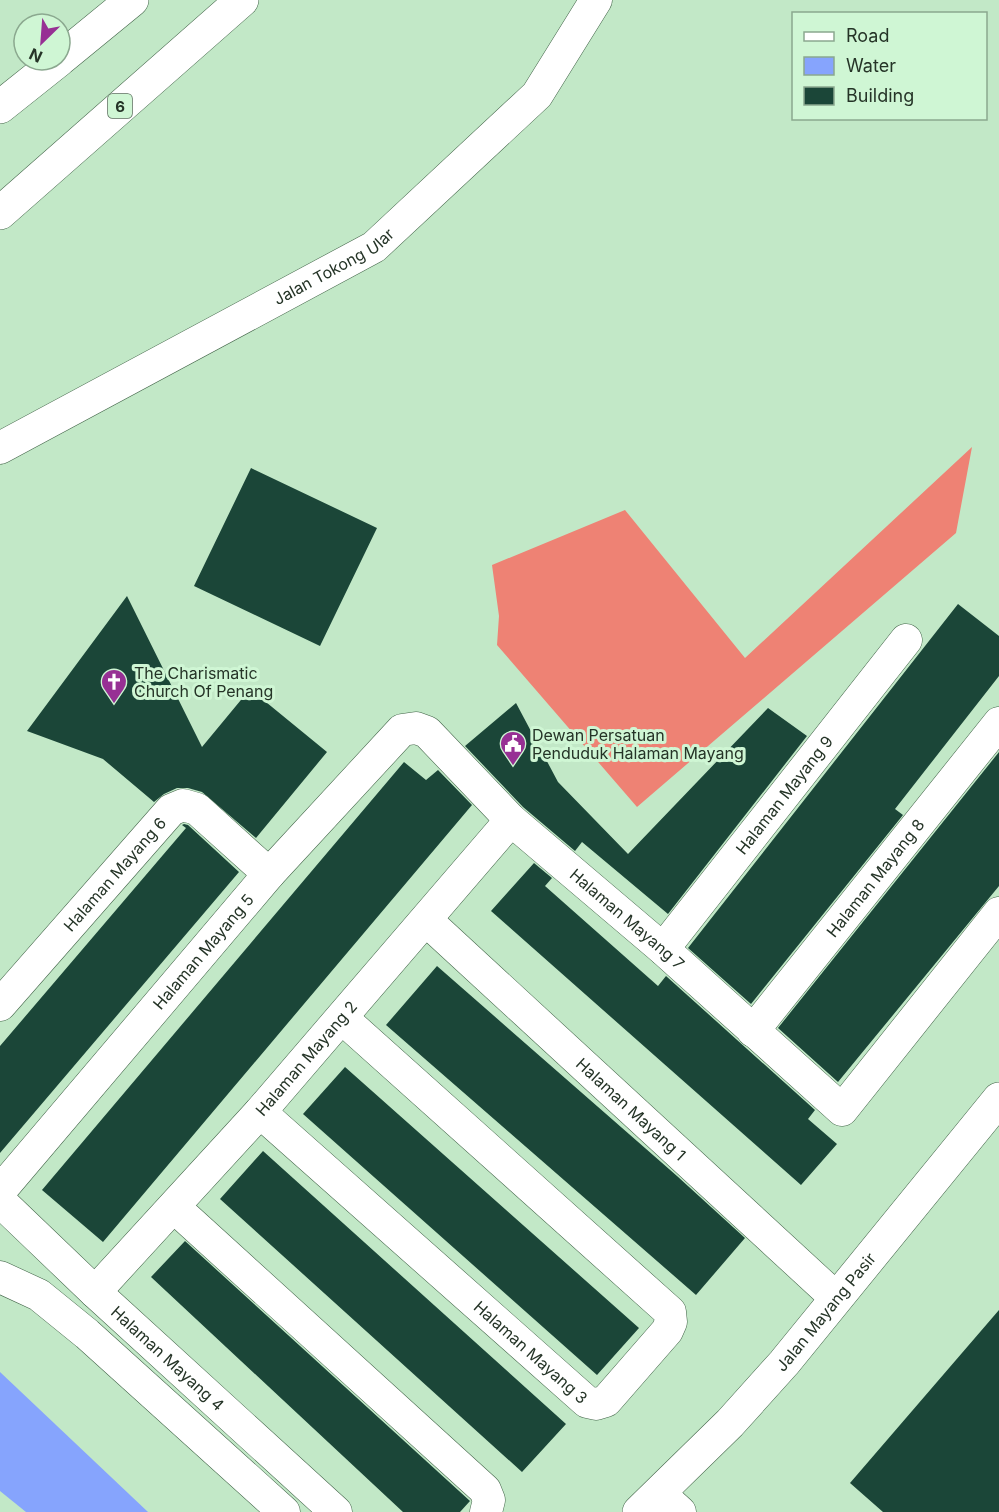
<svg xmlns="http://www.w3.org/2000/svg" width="999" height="1512" font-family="Inter,sans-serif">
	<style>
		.forest { fill: #ee8274 }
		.water { fill: #86a4fd }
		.building { fill: #1b4638 }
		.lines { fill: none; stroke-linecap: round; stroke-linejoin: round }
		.minor-casing { stroke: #426448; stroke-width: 33 }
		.tertiary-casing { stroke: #426448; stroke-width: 34 }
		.trunk-casing { stroke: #426448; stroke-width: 34 }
		.minor { stroke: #fff; stroke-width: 32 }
		.tertiary { stroke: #fff; stroke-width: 33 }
		.trunk { stroke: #fff; stroke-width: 33 }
		.labels { text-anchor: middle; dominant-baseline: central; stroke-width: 6; stroke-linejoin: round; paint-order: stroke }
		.shield { fill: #cff6d4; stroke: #586e5b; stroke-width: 1.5 }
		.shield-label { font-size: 15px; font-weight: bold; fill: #253427 }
		.street-label { font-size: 16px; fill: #253427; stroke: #cff6d4 }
		.poi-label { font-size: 16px; fill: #253427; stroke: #cff6d4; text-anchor: start }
	</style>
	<rect width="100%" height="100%" fill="#c2e8c7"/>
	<path class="forest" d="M972,447L956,533L637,807L497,645L499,616L492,565L625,510L745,658Z"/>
	<path class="water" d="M0,1372L148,1512H26L0,1491Z"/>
	<path class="building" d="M251,468L377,528L320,646L194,586Z
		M127,596L202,747L250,689L327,752L256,838L202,792L188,788H177L164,794L154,802L103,759L27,731Z
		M958,604L999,636V676L895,809L903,815L751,1004L688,948Z
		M516,703L558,782L628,854L768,708L807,736L668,914L582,842L575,851L523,807L465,746Z
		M999,752V886L838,1082L778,1028Z
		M404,762L426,780L438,770L472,805L103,1242L42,1190Z
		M184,824L188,825L239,872L0,1153V1046L186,828L182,825Z
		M534,863L552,878L545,886L658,986L666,976L815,1110L808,1119L837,1144L801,1185L491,911Z
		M437,966L677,1176L745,1238L696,1295L386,1025Z
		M345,1067L639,1328L597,1375L303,1114Z
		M263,1151L566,1424L522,1472L220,1199Z
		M185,1241L470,1501L460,1512H403L151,1277Z
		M999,1310V1512H883L850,1483Z"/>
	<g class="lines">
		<defs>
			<g id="minor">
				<path id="s1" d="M0,448L374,247L537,95L596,0"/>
				<path id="s2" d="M426,920L835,1297"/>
				<path id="s3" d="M663,949L906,640"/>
				<path id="s4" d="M0,1005L171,810L183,805L197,809L269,874"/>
				<path id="s5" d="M753,1031L999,723"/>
				<path id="s6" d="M260,1112L587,1402L596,1404L606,1401L667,1331L671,1322L670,1312L342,1018"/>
				<path id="s7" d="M0,1191L269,874L402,730L416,728L427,732L511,820L663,949L842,1110L999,913"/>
				<path id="s8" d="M0,1201L95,1292L336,1512"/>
				<path d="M174,1207L485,1490L489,1500L486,1512"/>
				<path d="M0,1277L39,1295L87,1334L284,1512"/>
				<path id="s9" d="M95,1292L260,1112L511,820"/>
				<path d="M659,1493L680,1512"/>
			</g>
			<g id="tertiary">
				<path id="s10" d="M639,1512L730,1423L784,1363L999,1099"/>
			</g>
			<path id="trunk" d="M60,59L132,0
				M0,107L59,60
				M0,213L242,0"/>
		</defs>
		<use href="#minor" class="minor-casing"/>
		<use href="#tertiary" class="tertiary-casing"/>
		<use href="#trunk" class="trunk-casing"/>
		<use href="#minor" class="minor"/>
		<use href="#tertiary" class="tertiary"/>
		<use href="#trunk" class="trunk"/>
	</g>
	<defs>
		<symbol id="church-pin" viewBox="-11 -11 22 30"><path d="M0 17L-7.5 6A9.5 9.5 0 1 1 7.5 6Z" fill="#973094" stroke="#cff6d4"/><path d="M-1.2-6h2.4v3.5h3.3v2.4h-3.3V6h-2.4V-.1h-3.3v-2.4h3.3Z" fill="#fff"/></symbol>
		<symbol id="civic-pin" viewBox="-11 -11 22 30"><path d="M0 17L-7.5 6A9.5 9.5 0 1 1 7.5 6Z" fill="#973094" stroke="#cff6d4"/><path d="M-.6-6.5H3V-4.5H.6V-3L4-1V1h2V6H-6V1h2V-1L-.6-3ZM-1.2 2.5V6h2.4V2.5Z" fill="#fff"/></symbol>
	</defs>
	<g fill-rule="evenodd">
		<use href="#church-pin" x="99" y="667" width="30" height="40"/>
		<use href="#civic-pin" x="498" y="729" width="30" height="40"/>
	</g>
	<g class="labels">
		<rect class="shield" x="108" y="94" width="24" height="24" rx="4.5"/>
		<g class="shield-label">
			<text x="120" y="106">6</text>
		</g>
		<g class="street-label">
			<text stroke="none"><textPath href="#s1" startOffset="380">Jalan Tokong Ular</textPath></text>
			<text stroke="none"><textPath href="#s3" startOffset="196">Halaman Mayang 9</textPath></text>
			<text stroke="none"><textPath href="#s4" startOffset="174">Halaman Mayang 6</textPath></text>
			<text stroke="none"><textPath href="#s5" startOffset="196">Halaman Mayang 8</textPath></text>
			<text stroke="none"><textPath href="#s7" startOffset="912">Halaman Mayang 7</textPath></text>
			<text stroke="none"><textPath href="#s7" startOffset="314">Halaman Mayang 5</textPath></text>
			<text stroke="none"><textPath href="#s9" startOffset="315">Halaman Mayang 2</textPath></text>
			<text stroke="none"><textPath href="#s2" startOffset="279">Halaman Mayang 1</textPath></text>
			<text stroke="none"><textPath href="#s10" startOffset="274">Jalan Mayang Pasir</textPath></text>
			<text stroke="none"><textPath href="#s6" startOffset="362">Halaman Mayang 3</textPath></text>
			<text stroke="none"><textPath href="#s8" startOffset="230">Halaman Mayang 4</textPath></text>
		</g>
		<g class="poi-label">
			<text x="134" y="673">The Charismatic<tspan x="134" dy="18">Church Of Penang</tspan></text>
			<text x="532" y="735">Dewan Persatuan<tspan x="532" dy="18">Penduduk Halaman Mayang</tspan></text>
		</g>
	</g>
	<rect x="792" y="12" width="195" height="108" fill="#cff6d4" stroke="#8ba88f" stroke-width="1.5"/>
	<rect x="804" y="32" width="30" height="9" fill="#ffffff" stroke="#8ba88f" stroke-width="1.5"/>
	<text x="846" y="42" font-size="18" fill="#253427">Road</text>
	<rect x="804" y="57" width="30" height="18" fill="#86a4fd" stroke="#8ba88f" stroke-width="1.5"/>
	<text x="846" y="72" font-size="18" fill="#253427">Water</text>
	<rect x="804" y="87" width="30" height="18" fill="#1b4638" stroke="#8ba88f" stroke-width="1.5"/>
	<text x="846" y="102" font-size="18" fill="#253427">Building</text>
	<g transform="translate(42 42) rotate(205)"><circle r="28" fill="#cff6d4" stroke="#8ba88f" stroke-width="1.5"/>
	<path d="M0-4.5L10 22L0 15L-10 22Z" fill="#973094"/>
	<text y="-9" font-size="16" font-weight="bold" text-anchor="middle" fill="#253427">N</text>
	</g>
</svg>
